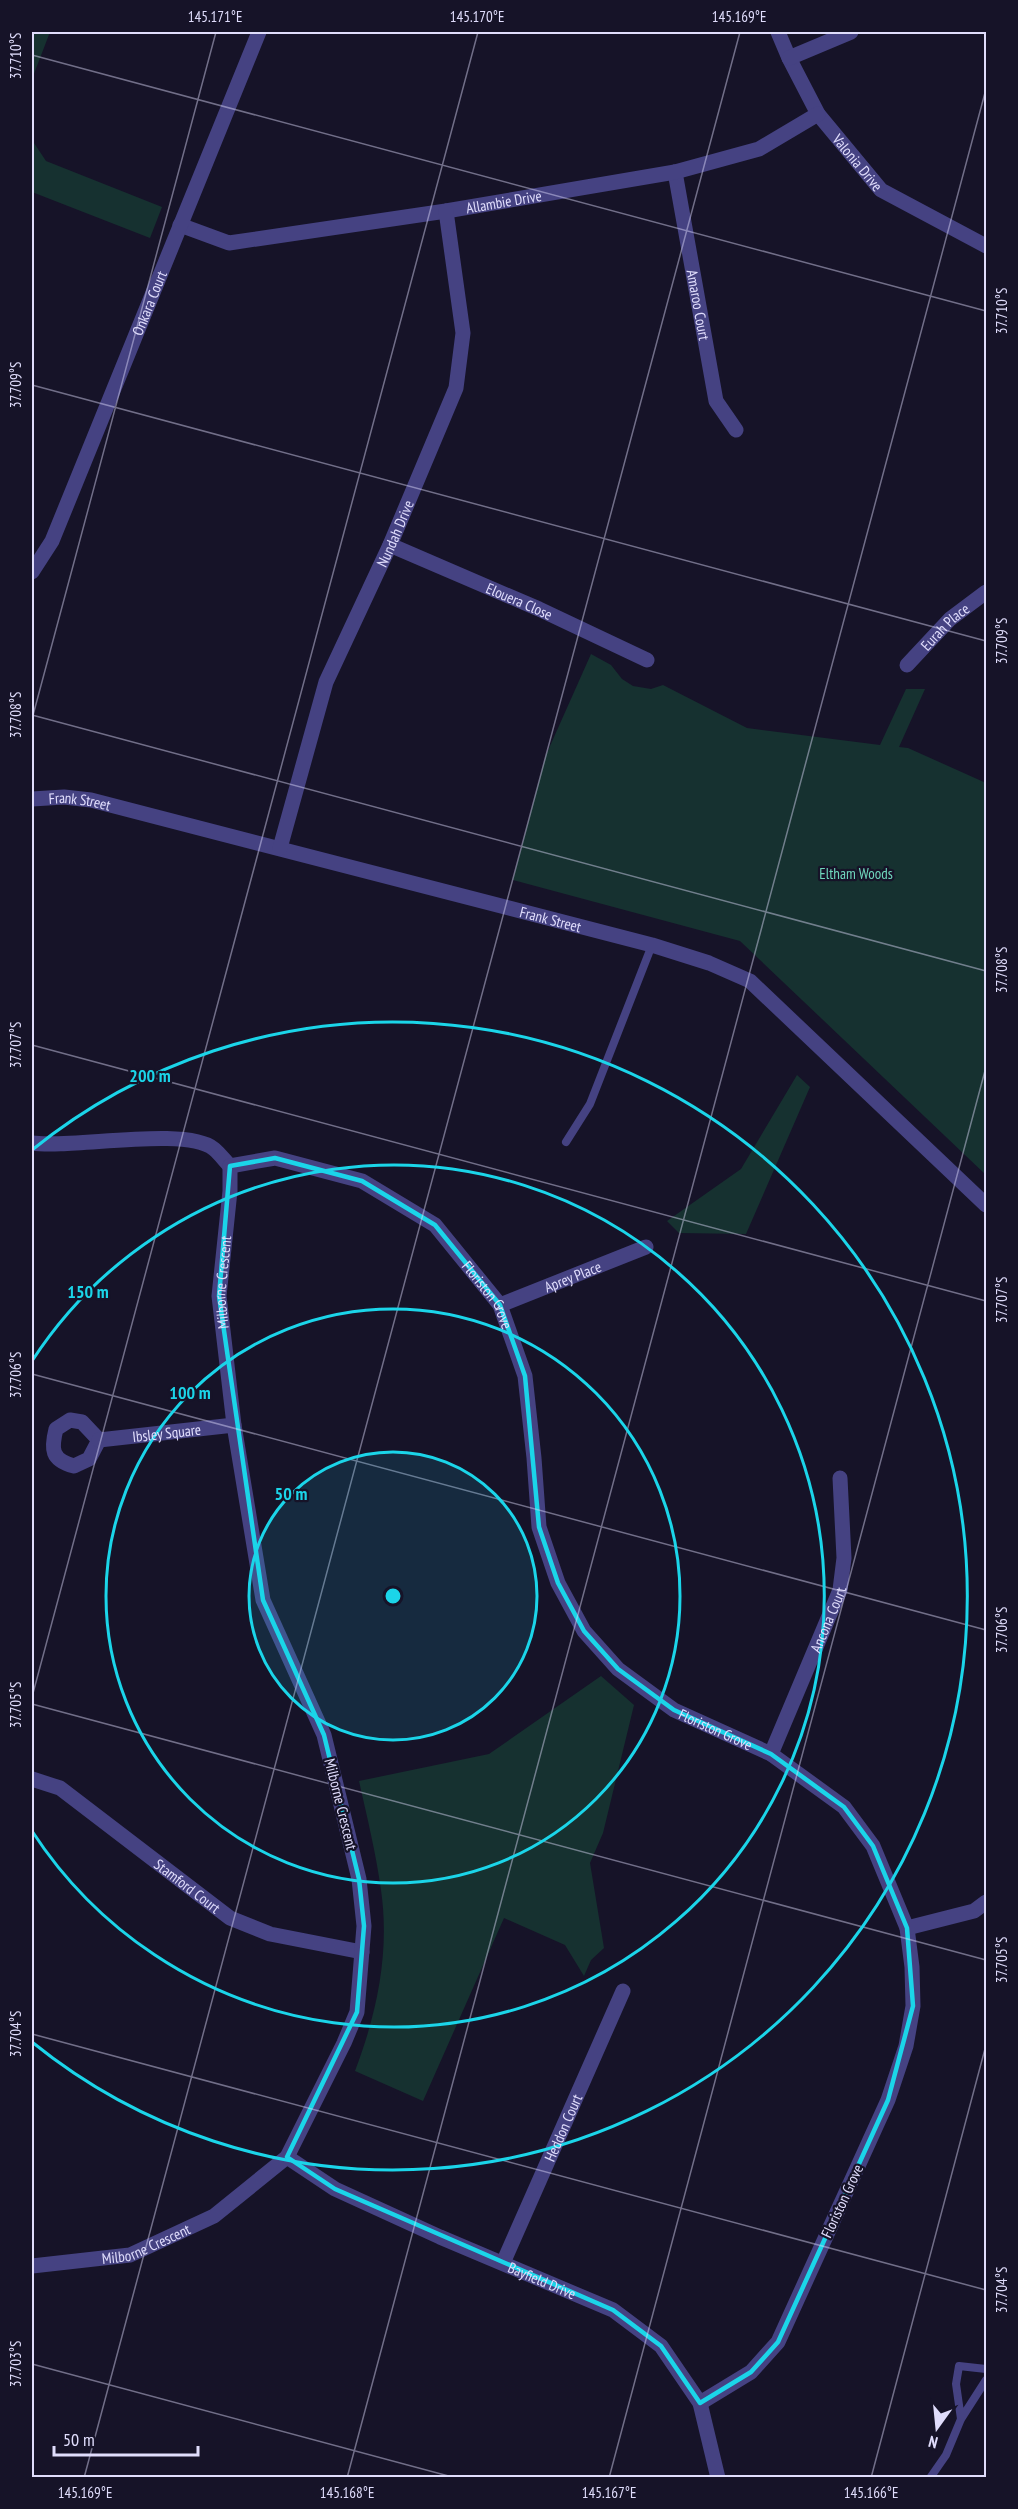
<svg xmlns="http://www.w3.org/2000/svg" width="1018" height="2509" font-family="'PT Sans Narrow',sans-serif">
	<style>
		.green { fill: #163130 }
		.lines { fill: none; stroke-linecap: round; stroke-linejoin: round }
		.service { stroke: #454282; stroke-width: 8 }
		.minor { stroke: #454282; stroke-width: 15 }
		.marked { fill: none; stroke: #1bd5e9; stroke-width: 4.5; stroke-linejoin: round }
		.ticks { fill: none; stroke: #e0ddfc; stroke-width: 1.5; stroke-opacity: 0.45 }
		.ring { fill: none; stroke: #1bd5e9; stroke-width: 3 }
		.labels { text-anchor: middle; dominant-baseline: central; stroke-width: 4.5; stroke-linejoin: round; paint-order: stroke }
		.street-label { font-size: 15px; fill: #e0ddfc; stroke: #161328 }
		.park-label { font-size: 15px; fill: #6fd6bc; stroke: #161328 }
		.centre { fill: #1bd5e9; stroke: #161328; stroke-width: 3 }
		.ring-label { font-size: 18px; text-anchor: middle; font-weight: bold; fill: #1bd5e9; stroke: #161328; stroke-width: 4.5; stroke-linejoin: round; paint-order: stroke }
		.neatline { fill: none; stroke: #e0ddfc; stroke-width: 2 }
		.ticks-label { font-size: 15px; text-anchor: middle; fill: #e0ddfc }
	</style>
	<rect width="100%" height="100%" fill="#161328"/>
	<path class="green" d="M32,32H50L32,79Z
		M32,140L46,161L162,207L150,238L32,192Z
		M591,654L611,665L622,679L633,686L651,689L663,685L747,728L880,745L906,689H925L899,747L908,748L986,783V1175L740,941L513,880L546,755Z
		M797,1075L810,1087L746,1234L679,1233L667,1221L741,1169Z
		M601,1676L634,1705L603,1833L590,1863L604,1948L591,1960L584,1976L565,1945L504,1918L423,2101L355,2071C377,2013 390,1952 381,1890C376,1853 367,1817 359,1781L489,1754Z"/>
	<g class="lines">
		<path class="service" d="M566,1142L590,1104L652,945
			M961,2419L956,2384L959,2366L986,2369
			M930,2478L946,2455L961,2419L986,2380"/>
		<g class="minor">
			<path id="s1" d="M778,32L789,58L818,114L881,190L986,246"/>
			<path d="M789,58L851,32"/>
			<path id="s2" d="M675,172L716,401L736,430"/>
			<path id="s3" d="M180,225L229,243L446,211L675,172L759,149L818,114"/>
			<path id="s4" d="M390,545L539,609L647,660"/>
			<path id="s5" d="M32,572L52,541L259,32"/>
			<path id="s6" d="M907,665L950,619L986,592"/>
			<path id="s7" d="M32,799L64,797L91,800L652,945L709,963L750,981L986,1205"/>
			<path id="s8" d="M280,848L326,682L390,545L456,388L463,333L446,211"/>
			<path d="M32,1143C71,1149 186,1126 214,1149C220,1154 225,1161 230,1166"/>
			<path id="s9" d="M230,1166L275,1158L362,1181L435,1225L500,1305L525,1376L534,1458L539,1527L558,1583L584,1631L618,1669L674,1710L771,1754L844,1807L873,1846L907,1928L912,1967L913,2006L906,2046L888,2100L778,2342L751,2372L700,2403"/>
			<path id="s10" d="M500,1305L646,1247"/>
			<path d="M70,1420L82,1422L99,1440L89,1459L74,1466C51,1460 51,1449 56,1429Z"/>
			<path id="s11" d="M99,1440L234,1425"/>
			<path id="s12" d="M771,1754L840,1590L844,1558L840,1478"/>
			<path id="s13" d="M32,1779L60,1788L230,1918L270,1934L362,1952"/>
			<path d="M907,1928L974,1911L986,1902"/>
			<path id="s14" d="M287,2157L335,2189L440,2237L613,2310L661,2346L700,2403L718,2478"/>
			<path id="s15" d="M503,2263L623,1991"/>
			<path id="s16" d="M32,2266L130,2255L214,2216L287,2157L344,2043L357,2012L364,1926L359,1879L324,1735L263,1600L234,1425L219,1296L230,1191V1166"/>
		</g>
	</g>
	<path class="marked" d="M275,1158L362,1181L435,1225L500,1305L525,1376L539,1527L558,1583L584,1631L618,1669L674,1710L771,1754L844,1807L873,1846L907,1928L913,2006L888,2100L778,2342L751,2372L700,2403L661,2346L613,2310L335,2189L287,2157L357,2012L364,1926L359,1879L324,1735L263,1600L219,1296L230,1166Z"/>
	<path class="ticks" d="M32,55L986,311M32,385L986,641M32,715L986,971M32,719L216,32M32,1045L986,1301M32,1374L986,1630M32,1697L478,32M32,1704L986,1960M32,2034L986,2290M32,2364L456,2478M84,2478L740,32M347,2478L986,89M609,2478L986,1067M871,2478L986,2045"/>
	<circle cx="393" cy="1596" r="144" fill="#1bd5e9" fill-opacity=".12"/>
	<g class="ring">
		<circle cx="393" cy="1596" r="144"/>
		<circle cx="393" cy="1596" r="287"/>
		<path d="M32 1361A431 431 0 1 1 32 1831"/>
		<path d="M32 1150A574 574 0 1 1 32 2042"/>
	</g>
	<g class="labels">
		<g class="street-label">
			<text stroke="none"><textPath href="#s1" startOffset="154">Valonia Drive</textPath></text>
			<text stroke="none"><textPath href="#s3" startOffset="330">Allambie Drive</textPath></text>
			<text stroke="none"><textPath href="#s5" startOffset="294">Onkara Court</textPath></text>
			<text stroke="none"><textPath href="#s2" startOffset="135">Amaroo Court</textPath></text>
			<text stroke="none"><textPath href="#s8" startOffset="336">Nundah Drive</textPath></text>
			<text stroke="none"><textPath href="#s4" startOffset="141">Elouera Close</textPath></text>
			<text stroke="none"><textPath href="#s6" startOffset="54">Eurah Place</textPath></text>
			<text stroke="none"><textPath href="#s7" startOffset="48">Frank Street</textPath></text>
			<text stroke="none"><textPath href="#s7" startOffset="534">Frank Street</textPath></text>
			<text stroke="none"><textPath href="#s10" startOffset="78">Aprey Place</textPath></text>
			<text stroke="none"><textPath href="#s16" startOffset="1197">Milborne Crescent</textPath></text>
			<text stroke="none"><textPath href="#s9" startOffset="309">Floriston Grove</textPath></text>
			<text stroke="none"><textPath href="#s11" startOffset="68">Ibsley Square</textPath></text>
			<text stroke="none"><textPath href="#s12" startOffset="146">Ancona Court</textPath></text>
			<text stroke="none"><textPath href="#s9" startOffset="831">Floriston Grove</textPath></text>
			<text transform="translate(341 1804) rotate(76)">Milborne Crescent</text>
			<text stroke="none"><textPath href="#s13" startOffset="190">Stamford Court</textPath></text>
			<text stroke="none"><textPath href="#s15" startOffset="148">Heddon Court</textPath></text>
			<text transform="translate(842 2201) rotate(-65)">Floriston Grove</text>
			<text stroke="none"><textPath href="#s16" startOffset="117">Milborne Crescent</textPath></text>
			<text stroke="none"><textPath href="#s14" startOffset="284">Bayfield Drive</textPath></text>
		</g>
		<g class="park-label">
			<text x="856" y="873">Eltham Woods</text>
		</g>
	</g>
	<circle cx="393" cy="1596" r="9" class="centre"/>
	<g class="ring-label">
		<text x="150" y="1082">200 m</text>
		<text x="88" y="1298">150 m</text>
		<text x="190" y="1399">100 m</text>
		<text x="291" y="1500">50 m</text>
	</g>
	<rect width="1018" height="2509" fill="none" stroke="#161328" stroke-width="66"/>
	<g transform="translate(937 2428) rotate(195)" stroke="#161328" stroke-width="4.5" paint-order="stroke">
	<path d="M0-4.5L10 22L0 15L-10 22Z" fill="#e0ddfc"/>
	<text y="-9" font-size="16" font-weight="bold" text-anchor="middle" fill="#e0ddfc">N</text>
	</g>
	<path d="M54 2446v9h144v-9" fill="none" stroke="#e0ddfc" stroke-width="3"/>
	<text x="63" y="2446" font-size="18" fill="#e0ddfc" stroke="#161328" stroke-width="4.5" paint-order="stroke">50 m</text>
	<rect x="33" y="33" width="952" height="2443" class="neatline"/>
	<g class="ticks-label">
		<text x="215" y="22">145.171°E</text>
		<text x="477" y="22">145.170°E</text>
		<text x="739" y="22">145.169°E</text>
		<text transform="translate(16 56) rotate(-90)" y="5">37.710°S</text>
		<text transform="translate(1002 311) rotate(-90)" y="5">37.710°S</text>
		<text transform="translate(16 385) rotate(-90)" y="5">37.709°S</text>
		<text transform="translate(1002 641) rotate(-90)" y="5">37.709°S</text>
		<text transform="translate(16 715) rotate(-90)" y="5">37.708°S</text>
		<text transform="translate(1002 970) rotate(-90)" y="5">37.708°S</text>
		<text transform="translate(16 1045) rotate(-90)" y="5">37.707°S</text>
		<text transform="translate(1002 1300) rotate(-90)" y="5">37.707°S</text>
		<text transform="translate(16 1375) rotate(-90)" y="5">37.706°S</text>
		<text transform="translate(1002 1630) rotate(-90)" y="5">37.706°S</text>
		<text transform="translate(16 1705) rotate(-90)" y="5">37.705°S</text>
		<text transform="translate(1002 1960) rotate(-90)" y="5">37.705°S</text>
		<text transform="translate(16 2034) rotate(-90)" y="5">37.704°S</text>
		<text transform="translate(1002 2290) rotate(-90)" y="5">37.704°S</text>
		<text transform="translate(16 2364) rotate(-90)" y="5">37.703°S</text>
		<text x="85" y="2498">145.169°E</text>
		<text x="347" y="2498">145.168°E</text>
		<text x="609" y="2498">145.167°E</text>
		<text x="871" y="2498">145.166°E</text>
	</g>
</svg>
